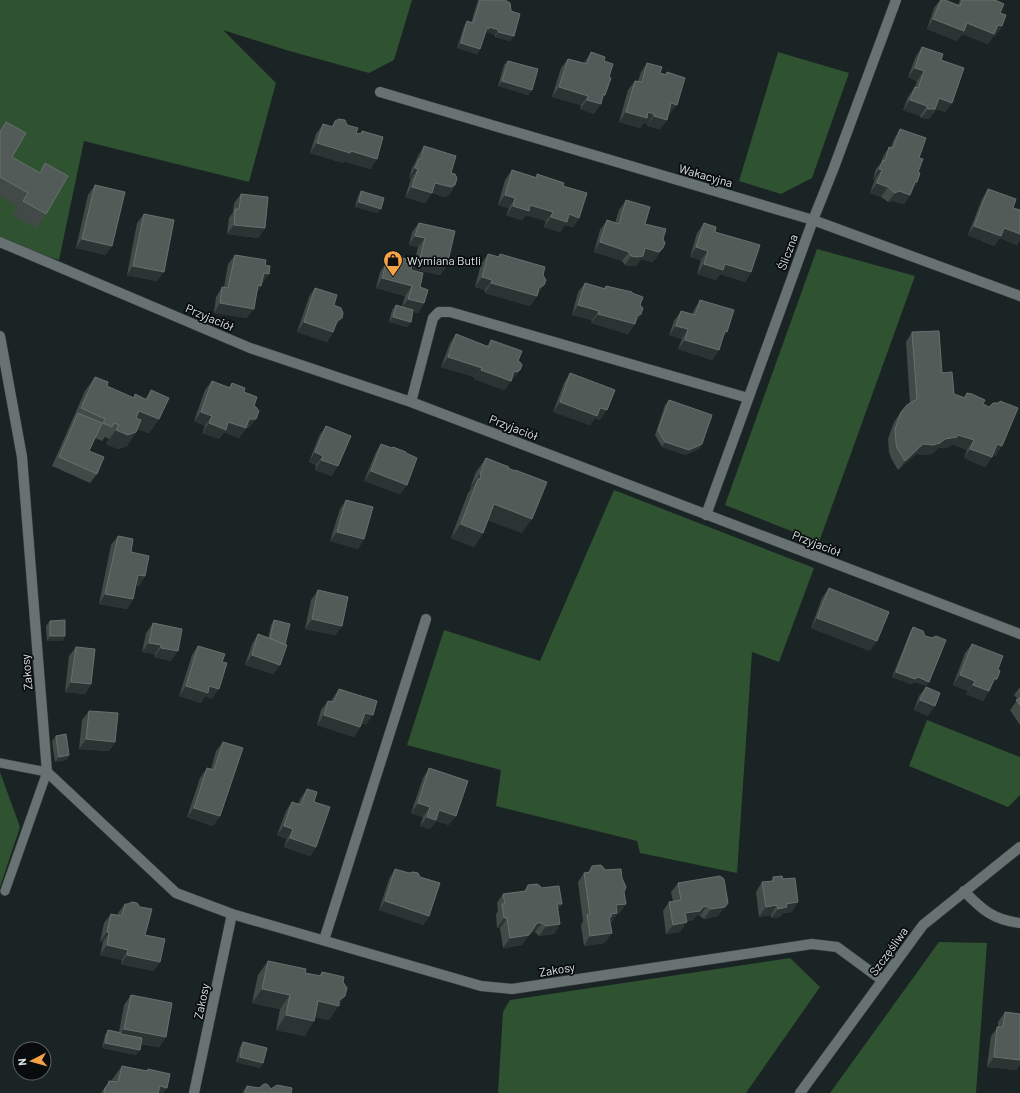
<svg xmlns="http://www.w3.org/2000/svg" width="1020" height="1093" font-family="Barlow,sans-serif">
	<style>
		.green { fill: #2f5231 }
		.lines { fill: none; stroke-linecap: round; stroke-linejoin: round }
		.service-casing { stroke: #3a4040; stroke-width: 10 }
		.minor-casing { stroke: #3a4040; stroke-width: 11 }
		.service { stroke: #687272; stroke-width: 9 }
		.minor { stroke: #687272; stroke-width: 10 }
		.wall { fill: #424a48 }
		.shaded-wall { fill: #2b3432 }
		.building { fill: #525b58; stroke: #68706e }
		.labels { text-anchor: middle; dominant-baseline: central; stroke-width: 3.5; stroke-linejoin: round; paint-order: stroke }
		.street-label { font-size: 12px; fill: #dde3e3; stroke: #080c0c }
		.poi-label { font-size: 12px; fill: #dde3e3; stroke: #080c0c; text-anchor: start }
	</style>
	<rect width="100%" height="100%" fill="#1b2424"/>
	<path class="green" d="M0,0H412L394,60L369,73L286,50L223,30L276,83L249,182L84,141L59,260L0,241Z
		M778,52L849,73L812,178L781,194L739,181Z
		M817,249L915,276L819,542L725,505Z
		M614,490L814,568L779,662L752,652L737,873L640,853L637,841L496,806L501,770L407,745L444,630L540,661Z
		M927,720L1020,757V795L1008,807L909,766Z
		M0,772L20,827L0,887Z
		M939,942L987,943L976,1093H830Z
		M790,958L820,987L746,1093H498L503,1012L510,1000Z"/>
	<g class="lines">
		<defs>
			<path id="service" d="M0,763L47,772L5,891"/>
			<path id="minor" d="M380,92L813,220L1020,296
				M0,242L250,348L411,402L1020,634
				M0,336L22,457L47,772L176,893L232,914L481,986L512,989L812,944L837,947L882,980
				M411,402L433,318L439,312H450L748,398
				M706,515L813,220L833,170L896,0
				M964,891C982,910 994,920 1020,923
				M324,940L426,619
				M194,1093L232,914
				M800,1093L923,925L1020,847"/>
		</defs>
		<use href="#service" class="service-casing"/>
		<use href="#minor" class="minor-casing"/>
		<use href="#service" class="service"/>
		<use href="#minor" class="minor"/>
	</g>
	<path class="wall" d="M478,0H505L514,36L510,41L495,37V35L487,32L485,34L480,49L477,54L457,48L464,26L467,21L471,23Z
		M940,0H945L958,5L960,0H995L1000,13L1002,26L995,36L994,35L988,44L962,34L957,41L927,29L934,8Z
		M922,47L941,60L952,103L945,112L936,109L929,119L921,118L920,116L903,110L908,97L915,87L917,81L908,77L916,56Z
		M591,52L604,61L602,101L594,114L580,109L581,105L552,97L561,68L568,59L584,63Z
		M508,61L532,90L528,95L498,86L504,65Z
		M647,63L660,73L665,74L667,72L670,114H668L667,120L660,129L647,126L648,124L644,123L640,128L619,122L628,90L635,81H638L641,72Z
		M335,121L347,125L356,133L360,134L362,131L377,159L370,169L344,161L343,163L310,153L316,134L323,124L331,127Z
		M6,122L12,157L39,173L45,163L46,214L36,229L13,215L18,207L0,196V130Z
		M900,129L919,158L917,182L913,189L910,195L904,204L892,201L888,202L881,197L870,193L875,179H873L876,169L881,163L883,157L889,147H891L894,139Z
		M424,146L451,173L455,185L449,195L444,197L432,193L425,203L405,197L411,179L409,178L412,168L415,163L418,156Z
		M512,170L536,177L537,174L563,186L579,218L573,227L565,225L560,232L544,227L546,221L526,215L522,220L506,215L509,208L498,205L505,180Z
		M95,185L106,255L76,248L88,195Z
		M988,189L1013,208L1017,245L1000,238L994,246L968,235L982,199Z
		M361,191L378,213L355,207L358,196Z
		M241,194L265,228L258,238L227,234L229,218L233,212L234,203Z
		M626,200L645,224L663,239V248L656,258L652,262L641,259L636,266H630L625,265L622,261L594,252L600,230L607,220L615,223L619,210Z
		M144,214L157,281L127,275L137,223Z
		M419,223L447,265L440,275L413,269L418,247L409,245L412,232Z
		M704,223L715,232L751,272L745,282L720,274L716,280L697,274L701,260L690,257L697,233Z
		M488,254L498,257L500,254L538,294L537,296L530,306L485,293V290L475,287L481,264Z
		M235,255L262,283L261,286L257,292L247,318L214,313L216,297L222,287H224L228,264Z
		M397,256L405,263L411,270L420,287L424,303L418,313L413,312L411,322L407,327L389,322L392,310L396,305L402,307L405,296L376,288L380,272L386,263L392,264Z
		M585,283L604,288L606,286L632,293L640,305L641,314L628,334L591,323L592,320L572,315L578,292Z
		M315,288L334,305L335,328L333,332L327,342L297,332L309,297Z
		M700,300L723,338L719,350L712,360L678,349L682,339L669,335L674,321L681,311L692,314L694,310Z
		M912,332L942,373L954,394L964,397L967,393L983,404L996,456L993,454L992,457L985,467L964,458L967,450L952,444L950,447L938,448L933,453L927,455L916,454L898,470L891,458L889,452L888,439L894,422L901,412L910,404L906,342Z
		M456,334L487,346L491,340L518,361L520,370L504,390L474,379L475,377L441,367L450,343Z
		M570,373L600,420L595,418L590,425L553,412L564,383Z
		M95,377L107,386L133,398L135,394L145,399L151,390L159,419L149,433L138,429L136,432L127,446L118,449L106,444L109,439L105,437L102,441L95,438L89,451L97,474L90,483L52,466L85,391Z
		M212,381L229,387L232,383L244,392L254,406L249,428H246L239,438L224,432L219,439L202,433L205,426L194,421L205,390Z
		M669,400L702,444L699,449L685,455L662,447L655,435L665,405Z
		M326,426L332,476L315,470L316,465L309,462L319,436Z
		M381,444L392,448L393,447L406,453L407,485L400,494L364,481L375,454Z
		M486,458L508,468L515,471V470L522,533L488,520L483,533L474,547L451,538L468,493L471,489L470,488L476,472Z
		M346,500L364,539L358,549L330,541L340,509Z
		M118,536L131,552L145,576L139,586L136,585L133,599L127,609L99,604L111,545Z
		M829,588L870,651L811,628L822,598Z
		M318,590L342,626L335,635L305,629L311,600Z
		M274,620L280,665L273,674L245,665L252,644L258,634L268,638L271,625Z
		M50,621L65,636L62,641H47L46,626Z
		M153,623L171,661L154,657L155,654L142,652L146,633Z
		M913,627L925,636L932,638L929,682L926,686L915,682L911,684L892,677L910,632Z
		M972,644L991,687L983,701L966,694L968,691L953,685L965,653Z
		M198,646L212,699L205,696L201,703L179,696L192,655Z
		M76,647L91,684L85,694L65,692L69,656Z
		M926,687L928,716L914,710L919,696Z
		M1020,687V725L1010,710L1018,699L1014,695Z
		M339,689L366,725L362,723L354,737L317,725L321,710L328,701L331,702L332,699Z
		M89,711L115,742L109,751L79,749L82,720Z
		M56,736L69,755L66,760L55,762L52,741Z
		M223,742L220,816L213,826L187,817L200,778L207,768L211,769L216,751Z
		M429,768L449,825L436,821L430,829L420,826L423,817L411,813L423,778Z
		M307,789L314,802L316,847L310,856L284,847L287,839L277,835L286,811L292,802L298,804L300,799Z
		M592,866L604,870L624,892L626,904L619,913L617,914L610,923L605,943L584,946L581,925L583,921L578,882L584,873L588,872Z
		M395,869L429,916L423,925L379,910L389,879Z
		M720,876L718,916L704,919L700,916H696L693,920L687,921L680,932L666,934L663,911L669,902L673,901L671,892L678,883Z
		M773,877L792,912L783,913L780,917L771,918V915L759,917L756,892L762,882L771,881Z
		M528,885L541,888L562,904L558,909L560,924L554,934L539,936L535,932L530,933L522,945L503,948L500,928H497L496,914L498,911L497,903L503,894L524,891Z
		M125,904L145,935L160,962L153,971L121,964L122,960L100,955L103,942H100L104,923L111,914L117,915L118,913Z
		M268,961L305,973L319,976L322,972L343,982L345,996L329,1020L315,1017L305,1036L276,1030L280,1009L252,1003L258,975Z
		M131,995L166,1037L159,1047L141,1044L136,1055L102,1048L105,1035L108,1030L119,1032L124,1005Z
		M1005,1012L1020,1014V1064L1016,1070L987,1067L991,1036L998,1027V1022Z
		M243,1042L263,1063L260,1068L236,1062L240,1047Z
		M122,1066L146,1071L148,1069L167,1088L163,1093H101L109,1081H111Z
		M247,1086L259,1088L271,1089L291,1093H242Z"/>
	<path class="shaded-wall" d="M933,19L967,23L998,25L1002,26L995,36L994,35L988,44L962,34L957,41L927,29Z
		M489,27L499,30L495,35L487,32L485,34L487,28Z
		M498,32L514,36L510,41L495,37Z
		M461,43L480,49L477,54L457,48Z
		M915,68L924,71L917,81L908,77Z
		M502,81L532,90L528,95L498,86Z
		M559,87L588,96L581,105L552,97Z
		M603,95H605L600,104H601L594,114L580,109L587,100Z
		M939,98L952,103L945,112L932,108Z
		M910,100L927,106L920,116L903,110Z
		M671,103L677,105L670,114L665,113Z
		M928,109H935L929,119L921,118Z
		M626,112H648L654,114L648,124L644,123L640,128L619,122Z
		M654,116L667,120L660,129L647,126Z
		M317,143L351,151L377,159L370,169L344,161L343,163L310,153Z
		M415,168L418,169L411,179L409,178Z
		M879,169L882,170L875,179H873Z
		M915,182H917L910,192Z
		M435,183L455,185L449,195L444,197L432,193L425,203L405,197L412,187Z
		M877,183L888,187L881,197L870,193Z
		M899,191L910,195L904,204L892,201L888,202L895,193Z
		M505,195L515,198L509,208L498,205Z
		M359,202L381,209L378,213L355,207Z
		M530,205L553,212L546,221L526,215L522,220L506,215L513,206Z
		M569,214L579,218L573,227L565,225L560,232L544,227L551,217Z
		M234,225L265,228L258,238L227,234Z
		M974,226L1004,228L1020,234V241L1017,245L1000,238L994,246L968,235Z
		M415,236L425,238L418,247L409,245Z
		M82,239L112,246L106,255L76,248Z
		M600,242L629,252L622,261L594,252Z
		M696,247L708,251L701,260L690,257Z
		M645,248H663L656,258L652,262L641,259L636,266H630L625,265L631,256Z
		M420,259L447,265L440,275L413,269Z
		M704,264H725L751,272L745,282L720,274L716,280L697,274Z
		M133,266L164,272L157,281L127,275Z
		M264,273L269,274L262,284Z
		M482,277L492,280L485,290L475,287Z
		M382,278L412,286L405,296L376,288Z
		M491,283L539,288L544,285L530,306L485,293Z
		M258,285L261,286L254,296Z
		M408,299L424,303L418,313L401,309Z
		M220,303L254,309L247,318L214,313Z
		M578,305L599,311L592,320L572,315Z
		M598,314L637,316L641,314L634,324H635L628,334L591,323Z
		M393,317L411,322L407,327L389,322Z
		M342,318L335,328L330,330L337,321Z
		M304,322L333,332L327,342L297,332Z
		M676,326L688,329L682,339L669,335Z
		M725,331L727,332L720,342Z
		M685,340L719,350L712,360L678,349Z
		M448,357L482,368L475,377L441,367Z
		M481,370L514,371L520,370L504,390L474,379Z
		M560,402L600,408L607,410L600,420L595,418L590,425L553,412Z
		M139,411L159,419L149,433L129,425Z
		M201,412L212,416L205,426L194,421Z
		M249,419H256L249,428H246L239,438L224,432L219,439L202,433L209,423L228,422Z
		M116,430L136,432L127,446L118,449L106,444Z
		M958,435L974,440L967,450L952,444L950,447L938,448L933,453L927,455L916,454L898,470L905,461L923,444Z
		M665,442L702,444L699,449L685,455L662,447Z
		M997,444L1002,446L996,456L990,453Z
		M970,449L992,457L985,467L964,458Z
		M315,452L323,456L316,465L309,462Z
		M321,460L338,466L332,476L315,470Z
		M371,471L407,485L400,494L364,481Z
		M480,474L481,475L471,489L470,488Z
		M494,504L532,519L522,533L485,519Z
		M461,524L483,533L474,547L451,538Z
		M337,532L364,539L358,549L330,541Z
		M138,575L145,576L139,586L131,584Z
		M105,594L133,599L127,609L99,604Z
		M817,618L877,641L870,651L811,628Z
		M312,619L342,626L335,635L305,629Z
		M50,636H65L62,641H47Z
		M149,643L161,645L155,654L142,652Z
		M161,648L178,651L171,661L154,657Z
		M252,655L280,665L273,674L245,665Z
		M896,672L918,677L929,682L926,686L915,682L911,684L892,677Z
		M960,675L975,681L968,691L953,685Z
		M994,679H997L990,688Z
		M71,682L91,684L85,694L65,692Z
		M973,685L989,691L983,701L966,694Z
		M186,686H209L219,689L212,699L205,696L201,703L179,696Z
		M920,700L935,706L928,716L914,710Z
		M365,713L373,715L366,725L358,722Z
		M324,715L360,727L354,737L317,725Z
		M86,739L115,742L109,751L79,749Z
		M69,755L66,760L55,762L59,757Z
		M418,803L430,807L423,817L411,813Z
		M194,808L220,816L213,826L187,817Z
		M439,810L456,816L449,825L436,821L430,829L420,826L427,817Z
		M284,826L293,829L287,839L277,835Z
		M290,838L316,847L310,856L284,847Z
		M385,901L429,916L423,925L379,910Z
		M798,902L792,912L783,913L780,917L771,918L778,909L786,904Z
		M728,903L718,916L704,919L711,909Z
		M557,904H562L555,913Z
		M626,904L619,913L617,914L611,923H607L605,927L616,905Z
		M777,905L771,915L759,917L766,907Z
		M707,906L700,916H696L693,920L679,922L685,913L703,907Z
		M504,918H507L500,928H497Z
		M687,922L680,932L666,934L673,925Z
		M537,923H542L535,932L530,933Z
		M560,924L554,934L539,936L546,926Z
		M107,932L109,933L103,942H100Z
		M612,933L605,943L584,946L590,936Z
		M529,935L522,945L503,948L510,938Z
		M107,945L128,950L122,960L100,955Z
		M127,955L160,962L153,971L121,964Z
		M262,989L290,995L280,1009L252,1003Z
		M345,996L329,1020L309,1016L318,1001L339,1000Z
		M286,1015L314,1021L305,1036L276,1030Z
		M124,1029L166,1037L159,1047L117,1039Z
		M105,1043L140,1050L136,1055L102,1048Z
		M240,1057L263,1063L260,1068L236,1062Z
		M994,1057L1020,1060V1064L1016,1070L987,1067Z
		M160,1086L167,1088L163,1093H155Z"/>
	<path class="building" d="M480,0H505L510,3L511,11L520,14L514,36L498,32L499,30L489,27V29L487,28L480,49L461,43L467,21L473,23Z
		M941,0H945L960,6L962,0H995L1004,4L1000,13L1006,15L1002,26L998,25L994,34L967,23L964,31L933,19Z
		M922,47L943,54L941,60L964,68L952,103L939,98L935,109H928L927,106L910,100L915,87L918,88L924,71L915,68Z
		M591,52L605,57L604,61L613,64L609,77L611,78L605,95H603L601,104L587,100L588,96L559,87L568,59L587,64Z
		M508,61L538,69L532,90L502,81Z
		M647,63L662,67L660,73L666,75L667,72L685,78L677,105L671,103L667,120L654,116V114L648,112L647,118L626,112L635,81L642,82Z
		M339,119L345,120L347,125L358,128L356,133L361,134L362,131L383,137L377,159L351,151L350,153L317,143L323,124L333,127L335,121Z
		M6,122L26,133L12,157L40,173L45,163L68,176L46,214L23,201L28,193L0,177V132Z
		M900,129L926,138L919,158L923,159L918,172L920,173L917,182H915L910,195L899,191L895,193L888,187L877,183L882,170L879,169L883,160L885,161L889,147L893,148Z
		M424,146L456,156L451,173L455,174L457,178L455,185L451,187L435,183L432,193L412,187L418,169L415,168L419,159H421Z
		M512,170L537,178V174L564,183L563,186L587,193L579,218L569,214L567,222L551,217L553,212L530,205L529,211L513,206L515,198L505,195Z
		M95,185L125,192L112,246L82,239Z
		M988,189L1016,199L1013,208L1020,210V234L1004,228L1001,236L974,226Z
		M361,191L384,198L381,209L359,202Z
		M241,194L268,197L265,228L234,225L235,209H239Z
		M626,200L650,207L645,224L666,229L663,239L665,243L663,248L659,252L645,248L643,256L637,257L631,256L629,252L600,242L607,220L619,224Z
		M144,214L174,220L164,272L133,266Z
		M419,223L455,231L447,265L420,259L425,238L415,236Z
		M704,223L716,227L715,232L760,245L751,272L725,264L723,270L704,264L708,251L696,247Z
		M488,254L499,257L500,254L545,267L543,275L546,280L544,285L539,288L537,296L491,283L492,280L482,277Z
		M235,255L266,260L265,265L270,266L269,274L264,273L261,286L258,285L254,309L220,303L222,287L228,288Z
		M397,256L406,259L405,263L412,265L411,270L423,273L420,287L428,290L424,303L408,299L412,286L382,278L386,263L395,265Z
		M585,283L605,289L606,286L632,292V293L643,297L640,305L643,308L641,314L637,316L635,324L598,314L599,311L578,305Z
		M315,288L337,295L334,305L341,308L343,313L342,318L337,321L333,332L304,322Z
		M700,300L734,310L727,332L725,331L719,350L685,340L688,329L676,326L681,311L695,315Z
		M396,305L413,310L411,322L393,317Z
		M939,331L942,373L952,372L954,394L965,398L967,393L972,394L985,400L983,404L989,407L993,403H999L1000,401L1018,408L1002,446L997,444L992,457L970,449L974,440L958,435L957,437L945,439L940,443L933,445L923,444L905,461L897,448L896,443L895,429L901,412L907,405L917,399L912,332Z
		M456,334L489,347L491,340L522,351L518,361L520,362L522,365L520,370L517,372L514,371L511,381L481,370L482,368L448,357Z
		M570,373L615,390L607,410L600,408L597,416L560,402Z
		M95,377L108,382L107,386L134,398L135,394L147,400L151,390L169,398L159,419L139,411L136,418L141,420L136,432L128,435L116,430L119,425L114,423L112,427L103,423L105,419L81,408Z
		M212,381L230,388L232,383L245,388L244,392L257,397L254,406L256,407L259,411L256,419H249L246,428L228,422L226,430L209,423L212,416L201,412Z
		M669,400L712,415L702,444L689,450L665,442L658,430Z
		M78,413L102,423L89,451L104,457L97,474L59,457Z
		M326,426L351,436L338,466L321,460L323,456L315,452Z
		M381,444L392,448L393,447L406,452V453L417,458L407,485L371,471Z
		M486,458L509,467L508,468L515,471V470L547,482L532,519L494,504L483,533L461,524L478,479H480L481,475L480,474Z
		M346,500L373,507L364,539L337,532Z
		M118,536L133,539L131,552L149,556L145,576L138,575L133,599L105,594Z
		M829,588L889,612L877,641L817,618Z
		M318,590L348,597L342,626L312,619Z
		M65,620V636H50V621Z
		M274,620L290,624L285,645L270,638Z
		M153,623L182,629L178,651L161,648V645L149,643Z
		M913,627L923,631L925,636L932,638L936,636L946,640L929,682L918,677L915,679L896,672Z
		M258,634L287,645L280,665L252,655Z
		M972,644L1003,656L998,669L1000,671L997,679H994L989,691L973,685L975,681L960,675Z
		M198,646L225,654L222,662L227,663L219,689L209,686L208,693L186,686Z
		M76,647L95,649L91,684L71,682Z
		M926,687L940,693L935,706L920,700Z
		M339,689L377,701L373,715L365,713L360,727L324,715L328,701L334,702Z
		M1020,698V705L1016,700Z
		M89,711L118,713L115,742L86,739Z
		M66,734L69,755L59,757L56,736Z
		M223,742L243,748L220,816L194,808L207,768L214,770Z
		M429,768L468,781L456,816L439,810L436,820L427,817L430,807L418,803Z
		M307,789L317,792L314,802L330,807L316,847L290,838L293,829L284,826L292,802L301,805Z
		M601,865L604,868V870L621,869L622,878L626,887L624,892L626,904L616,905L617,913L611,914V917H609L612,933L590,936L587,915H590L584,873L590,872L592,866Z
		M395,869L409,873L413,872L418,873L420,877L440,883L429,916L385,901Z
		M720,876L724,879L728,903L725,907L711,909L707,906L703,907L700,911L685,913L687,922L673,925L669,902L681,900L678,883Z
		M782,876L783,879L795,878L798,902L786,904L787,907L778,909L777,905L766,907L762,882L774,881L773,877Z
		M537,884L540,886L541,888L559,886L562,904H557L560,924L546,926L542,923H537L529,935L510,938L507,918H504L502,904H505L503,894L526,891L528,885Z
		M132,902L137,903L140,907L152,909L145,935L165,939L160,962L127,955L128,950L107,945L109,933L107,932L111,914L121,916L122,915L125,904H128Z
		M268,961L306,969L305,973L321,976L322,972L344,977L343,982L347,988L345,996L339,1000V1006L318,1001L314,1021L286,1015L290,995L262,989Z
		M131,995L172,1003L166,1037L124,1029Z
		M1005,1012L1020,1014V1060L994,1057L997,1027H1003Z
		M108,1030L121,1033V1034L142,1038L140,1050L105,1043Z
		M243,1042L267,1048L263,1063L240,1057Z
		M122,1066L147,1071L148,1069L170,1074L167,1088L160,1086L158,1093H104L105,1088L108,1085L109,1081L118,1082Z
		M264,1084H267L271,1089L277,1085L292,1088L291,1093H245L247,1086L259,1088Z"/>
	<defs>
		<symbol id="shop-pin" viewBox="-11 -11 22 30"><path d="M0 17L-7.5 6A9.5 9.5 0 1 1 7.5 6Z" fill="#f6a247" stroke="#080c0c"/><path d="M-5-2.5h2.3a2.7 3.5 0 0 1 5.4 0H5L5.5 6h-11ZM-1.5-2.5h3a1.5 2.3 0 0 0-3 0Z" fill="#111"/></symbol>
	</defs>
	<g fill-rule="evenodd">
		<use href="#shop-pin" x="382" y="249" width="22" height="30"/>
	</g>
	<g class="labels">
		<g class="street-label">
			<text transform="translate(706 175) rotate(16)">Wakacyjna</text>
			<text transform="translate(787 252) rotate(-70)">Śliczna</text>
			<text transform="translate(210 317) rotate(23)">Przyjaciół</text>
			<text transform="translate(514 427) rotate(21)">Przyjaciół</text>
			<text transform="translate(817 543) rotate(21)">Przyjaciół</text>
			<text transform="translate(26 672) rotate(-95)">Zakosy</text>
			<text transform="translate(888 951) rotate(-54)">Szczęśliwa</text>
			<text transform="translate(557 969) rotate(-9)">Zakosy</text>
			<text transform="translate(201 1001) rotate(-78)">Zakosy</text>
		</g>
		<g class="poi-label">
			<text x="407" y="260">Wymiana Butli</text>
		</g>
	</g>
	<g transform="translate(32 1061) rotate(264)"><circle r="19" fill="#080c0c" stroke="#5d6262"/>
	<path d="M0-3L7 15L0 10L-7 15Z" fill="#f6a247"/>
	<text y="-6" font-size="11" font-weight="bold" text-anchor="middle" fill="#dde3e3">N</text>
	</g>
</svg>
